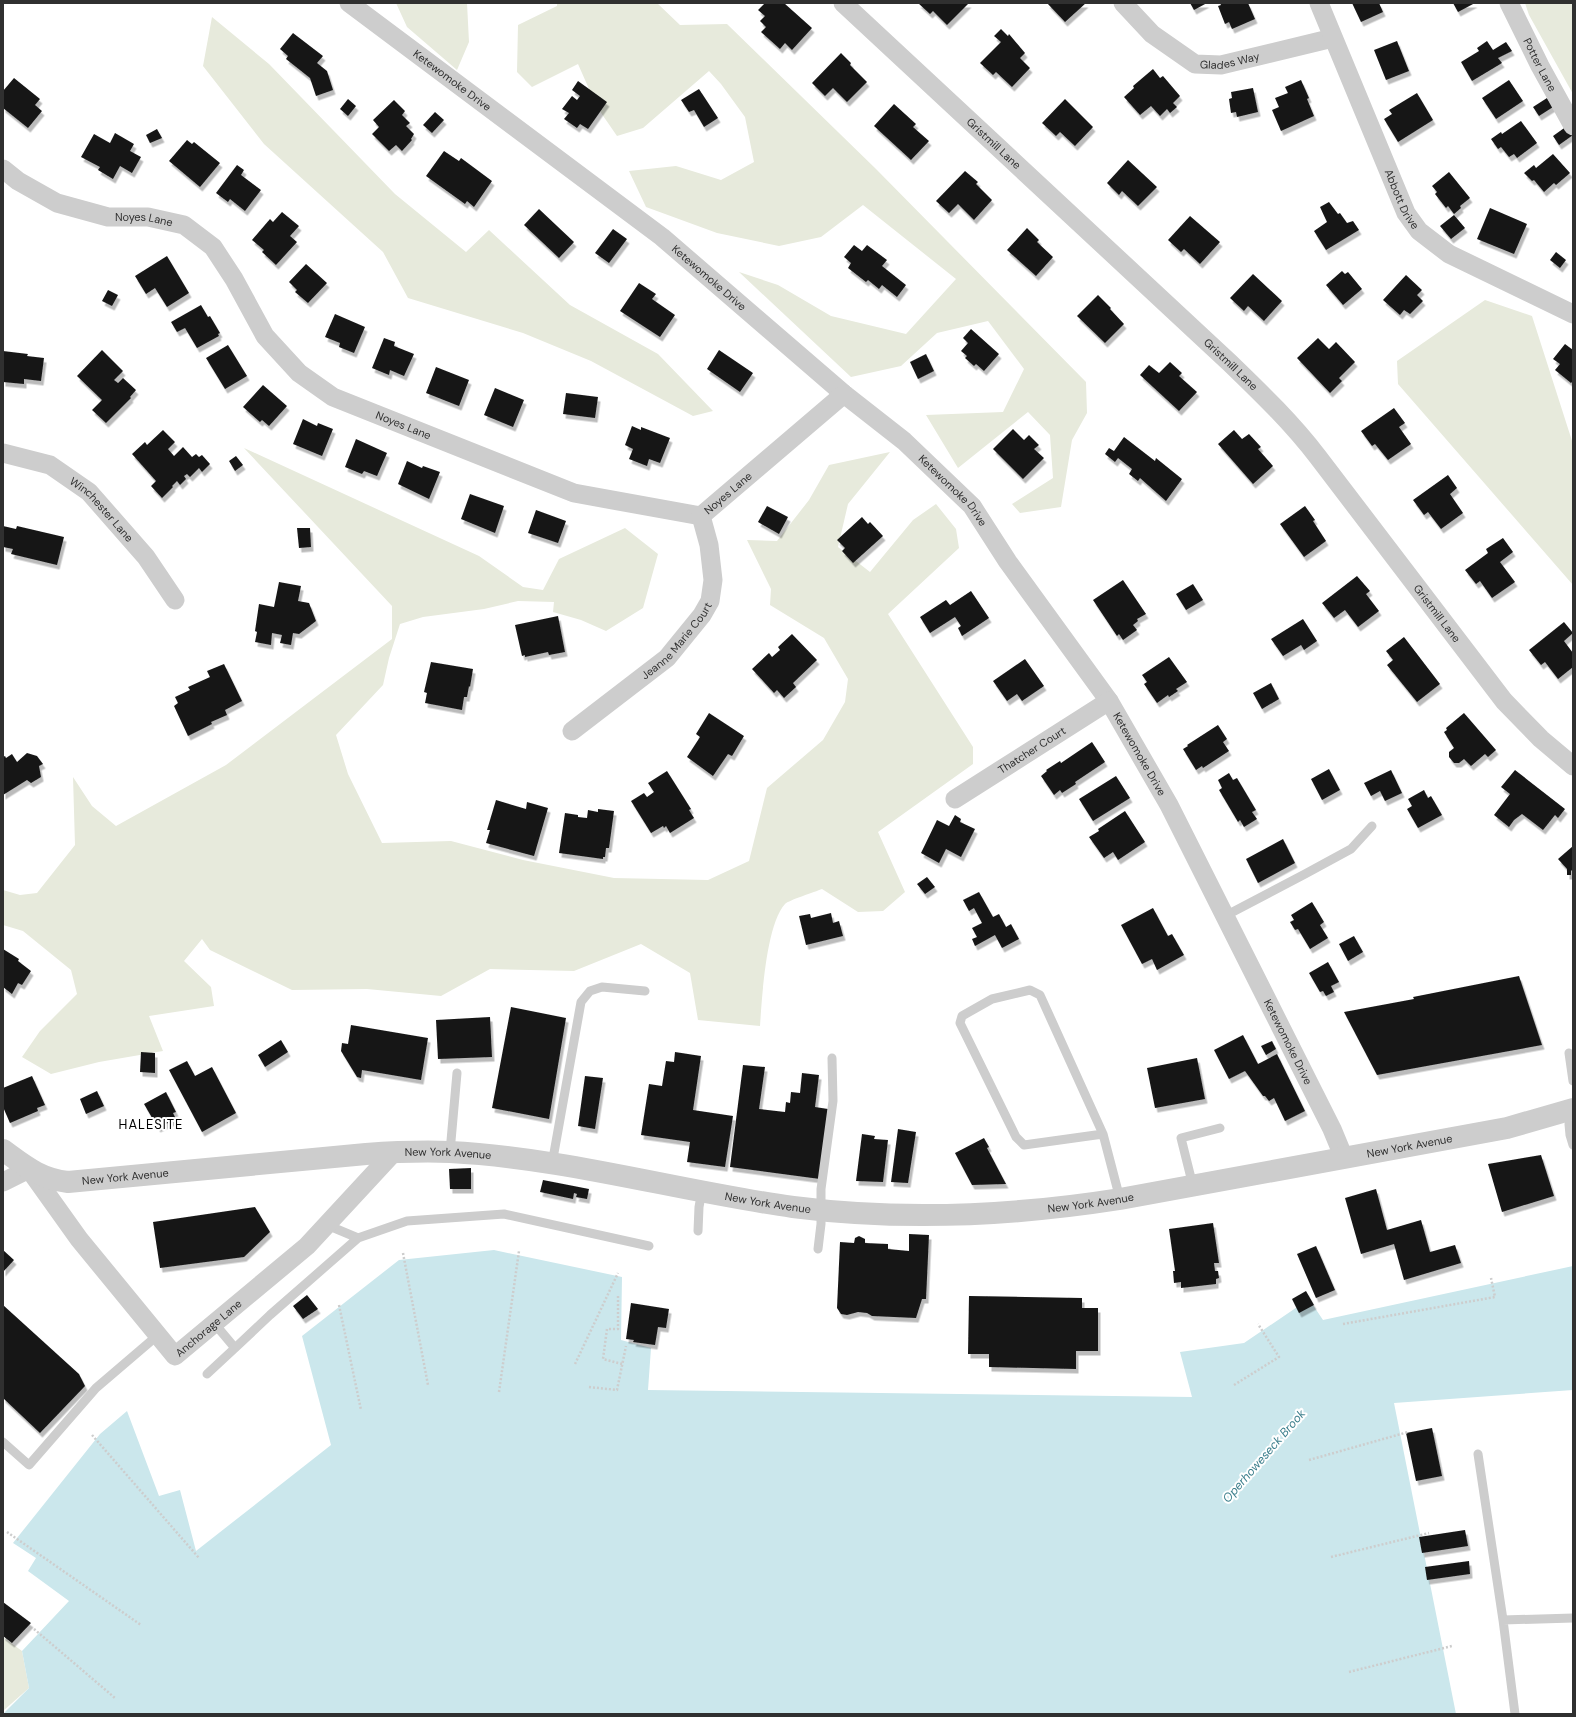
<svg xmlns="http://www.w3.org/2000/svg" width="1576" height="1717" font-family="'DM Sans',sans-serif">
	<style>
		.green { fill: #e7eadc }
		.water { fill: #cbe7ec }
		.building { fill: #171717; filter: url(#shadow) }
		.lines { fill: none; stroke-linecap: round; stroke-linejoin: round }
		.path { stroke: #cdcdcd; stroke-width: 2.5; stroke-dasharray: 2 2; stroke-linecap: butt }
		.service { stroke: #cdcdcd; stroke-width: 9 }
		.minor { stroke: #cdcdcd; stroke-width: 19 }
		.tertiary { stroke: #cdcdcd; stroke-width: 22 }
		.labels { text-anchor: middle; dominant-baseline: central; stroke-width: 4; stroke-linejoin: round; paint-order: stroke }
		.street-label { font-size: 11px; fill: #303030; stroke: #fff }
		.water-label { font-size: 12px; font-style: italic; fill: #3c7f8c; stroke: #fff }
		.quarter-label { font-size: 13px; letter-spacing: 1px; fill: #000; stroke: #fff }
	</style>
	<defs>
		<filter id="shadow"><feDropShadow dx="2.5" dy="4.5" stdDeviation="0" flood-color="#0004"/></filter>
	</defs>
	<rect width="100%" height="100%" fill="#fff"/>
	<path class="green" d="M396,3H467L469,42L457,70L407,27Z
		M557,3H657L680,25L727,24L876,169L1086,382L1087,413L1072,440L1061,507L1020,513L1012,504L1053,478L1050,435L1028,412L958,468L926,415L1003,412L1024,369L988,321L937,333L901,366L851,377L739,272L778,285L831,316L906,334L956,279L863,205L821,237L779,246L717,233L646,207L629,171L676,166L721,180L754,162L745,117L721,84L709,71L643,128L617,136L597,107L578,64L532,87L517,72L518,25L557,6Z
		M1525,3H1573V94L1529,15Z
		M212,17L269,64L395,194L466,252L489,230L570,305L658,354L713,411L693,416L591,361L523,333L408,298L383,252L264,144L203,66Z
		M1485,300L1532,316L1573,444V585L1398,384L1397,361Z
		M244,448L479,556L523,587L543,590L559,559L625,528L658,554L643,608L606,631L581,620L553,612L554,602L518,601L484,609L423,617L400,624L389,658L383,685L336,735L348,774L382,843L451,841L523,860L614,878L708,880L749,861L767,788L823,740L845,702L848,679L824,638L770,605L771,589L747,540L777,541L809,500L829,465L890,452L848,504L838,547L870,572L913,520L936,504L956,529L959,548L888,614L973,747V764L878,832L905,892L883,911L858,912L822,889C815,892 789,900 785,904C766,925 762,997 760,1026L698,1020L690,973L641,944L574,971L490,969L441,996L367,989L292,990L210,950L202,939L184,961L211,987L214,1006L149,1016L163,1051L99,1062L51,1074L22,1057L40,1031L77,994L71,970L23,931L3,925V890L20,895L37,893L75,845L73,777L92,806L116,826L226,765L392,639V606Z
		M3,1637L22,1651L29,1688L3,1711Z"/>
	<path class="water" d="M494,1250L622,1277L621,1340L651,1348L648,1390L1192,1397L1180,1352L1244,1343L1309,1299L1323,1320L1573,1266V1390L1394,1403L1456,1714H3L29,1688L22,1651L69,1601L28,1571L36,1558L13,1543L100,1434L127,1411L159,1496L180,1490L196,1551L331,1445L302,1336L399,1260Z"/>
	<path class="building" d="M765,3H784L812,28L792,50L785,43L780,49L761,32L766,27L760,21L765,16L758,10Z
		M918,3H969L947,25L933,11L930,14Z
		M1047,3H1086L1065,22Z
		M1190,3H1207L1194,10Z
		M1220,3H1248L1255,19L1232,29L1229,22L1225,24L1218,6L1221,5Z
		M1352,3H1379L1383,12L1361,22Z
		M1453,3H1475L1458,12Z
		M1001,29L1008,36L1009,34L1025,53L1020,58L1030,68L1012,87L996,72L993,75L980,63L1001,42L994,36Z
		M293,33L323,56L317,63L327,71L333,90L316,96L310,78L286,59L288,56L280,49Z
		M1397,41L1409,71L1386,80L1374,50Z
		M1487,41L1493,50L1506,42L1512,51L1498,58L1502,63L1472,81L1461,62L1479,51L1477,48Z
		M841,53L851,63L850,65L867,82L847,102L833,88L825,96L812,83Z
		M1153,69L1160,78L1163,76L1180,96L1173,103L1177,107L1170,113L1167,109L1160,116L1151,106L1140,115L1124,97L1134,88L1133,86Z
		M14,78L40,99L35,105L42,111L28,128L3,108V91Z
		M1301,80L1309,98L1307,99L1314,116L1281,131L1272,110L1279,107L1275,98L1288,93L1285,87Z
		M1509,80L1523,101L1496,119L1482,98Z
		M578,81L607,102L588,129L580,124L577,128L564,119L569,113L562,109L572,96L577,100L580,96L572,90Z
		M1253,88L1258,112L1237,117L1236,112L1231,113L1229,99L1232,98L1231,92Z
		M699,89L718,118L704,127L694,110L689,112L681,100Z
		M1417,93L1433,120L1398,142L1384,119L1392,114L1389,110Z
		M1547,98L1553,107L1539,116L1533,107Z
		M348,99L356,106L348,116L340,109Z
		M1065,99L1093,127L1075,146L1060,132L1056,136L1042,123Z
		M394,100L405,111L402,115L410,123L406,126L414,134L411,139L412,140L402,151L396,145L389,151L372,134L379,127L373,120Z
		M894,104L916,124L913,127L929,141L911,160L874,126Z
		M435,112L444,120L432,133L423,125Z
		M1521,121L1537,143L1517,158L1514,154L1509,157L1501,147L1498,149L1491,139L1501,132L1502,134Z
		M1567,126L1573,135L1559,145L1553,136Z
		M157,129L162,138L150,143L146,135Z
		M115,133L134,144L130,151L141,157L132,173L120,166L113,179L98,170L100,167L81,157L94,134L110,143Z
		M187,140L192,144L194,142L220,163L200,187L169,161Z
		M444,151L459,161L461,158L492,181L474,207L467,201L465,204L426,176Z
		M1553,154L1570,173L1556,185L1554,183L1544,192L1534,180L1532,181L1524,173L1534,165L1536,168Z
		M1128,160L1157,187L1138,206L1122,191L1119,195L1107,183Z
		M237,165L244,170L241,175L261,190L245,211L230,199L228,202L216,193Z
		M965,171L978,182L976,184L992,200L974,220L958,204L949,213L936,201Z
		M1449,172L1470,198L1460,206L1461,208L1454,214L1448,206L1446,208L1435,194L1437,192L1432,186Z
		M1329,202L1338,214L1340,213L1347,223L1353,221L1359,230L1326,250L1314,231L1327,222L1320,207Z
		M1490,208L1527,224L1514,254L1477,239Z
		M539,209L574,242L559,258L524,225Z
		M282,212L299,226L290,236L297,242L276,265L262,252L264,250L252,240L270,219L273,222Z
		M1454,215L1465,228L1451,239L1440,226Z
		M1190,216L1220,242L1200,264L1184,249L1181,252L1168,240Z
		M1027,228L1039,240L1037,242L1053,257L1036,276L1007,250Z
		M613,229L627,239L609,263L595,253Z
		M854,245L862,251L867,245L887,260L882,266L906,285L897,297L882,285L879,289L868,280L866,282L848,268L851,263L844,257Z
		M1556,252L1566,260L1560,268L1550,260Z
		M167,256L189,293L167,307L155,288L146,294L135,276Z
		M306,264L327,283L308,303L295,292L297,290L289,282Z
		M1342,271L1345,274L1348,272L1362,289L1343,305L1326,285Z
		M1253,274L1282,301L1264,321L1248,306L1244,311L1230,298Z
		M1406,275L1422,290L1417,295L1423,301L1410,314L1404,310L1400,315L1383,300Z
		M639,283L656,294L652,299L675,315L660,337L620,311Z
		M108,290L118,295L112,306L102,301Z
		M1098,295L1111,308L1110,309L1124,324L1105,343L1077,316Z
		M201,305L208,317L210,316L220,333L218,334L219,336L197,348L185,328L177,332L171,322Z
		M335,314L365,327L354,353L339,347L340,343L325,337Z
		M971,329L999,354L984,371L976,364L974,366L965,358L967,356L961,351L968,343L963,338Z
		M384,338L395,342L394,346L414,354L404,376L390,370L389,375L372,368Z
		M1318,338L1329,349L1336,342L1355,362L1339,378L1342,381L1330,393L1297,358Z
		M1565,344L1573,350V381L1571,383L1555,370L1560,364L1553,359Z
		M228,345L247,376L225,389L206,358Z
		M102,350L123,371L114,380L118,383L123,378L136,390L130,397L131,398L106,423L92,410L102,400L77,376Z
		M719,350L753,373L740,392L707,369Z
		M3,351L28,354L27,356L44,358L41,381L24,379V384L3,382Z
		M926,354L934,371L918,379L910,362Z
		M1170,362L1182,373L1179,376L1197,392L1179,411L1140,375L1149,365L1159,373Z
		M436,367L469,380L459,406L426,393Z
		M263,385L287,406L269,426L262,420L260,422L243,407Z
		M495,388L524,400L513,427L484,415Z
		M566,393L598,397L595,418L563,414Z
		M1394,408L1405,423L1399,427L1411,444L1388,460L1375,444L1372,446L1361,431Z
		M303,419L317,426L318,423L333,429L322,456L293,444Z
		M632,426L641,430V427L670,438L660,463L649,459L647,466L629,459L633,449L625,445Z
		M1013,429L1024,440L1029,435L1039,445L1034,449L1044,458L1023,479L993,449Z
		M163,430L175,442L168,449L174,456L183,447L192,457L196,454L199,457L202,455L210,464L202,472L199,468L190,477L187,474L184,476L186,479L180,485L177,481L172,486L173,487L162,498L151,486L156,481L132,454L145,442L147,445Z
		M1234,430L1242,439L1249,434L1261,447L1258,449L1273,466L1253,484L1218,444Z
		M1124,437L1155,461L1156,458L1182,479L1166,501L1140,478L1138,481L1129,474L1132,469L1118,458L1115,462L1105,454L1109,448L1114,451Z
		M356,439L387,453L377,476L364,471L362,474L345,467Z
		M236,456L243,465L235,471L229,461Z
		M407,461L422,468L423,466L440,472L429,499L398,484Z
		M1448,475L1457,488L1450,494L1463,513L1441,529L1428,512L1424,515L1413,500Z
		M470,494L504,506L495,533L461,519Z
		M767,506L788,517L779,534L758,522Z
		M1305,506L1315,520L1313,521L1326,541L1304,557L1280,524Z
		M536,510L566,521L558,543L528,533Z
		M862,517L868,524L870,522L883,536L853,563L842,551L845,548L837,540Z
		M3,526L16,529L17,526L64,537L57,565L11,554L13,549L3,547Z
		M297,528H310L311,547L299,548Z
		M1503,538L1513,552L1500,562L1515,582L1492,598L1480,581L1476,584L1465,570L1488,553L1486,549Z
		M1357,576L1370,591L1366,594L1379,611L1358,627L1345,610L1334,618L1322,603Z
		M1123,580L1146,614L1137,619L1138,621L1133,625L1137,630L1123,640L1119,634L1117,636L1093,600Z
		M279,582L301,586L298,601L309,603L316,621L299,634L293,633L291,645L280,643L282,635L272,633L271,645L255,642L257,632L255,631L259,604L274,607Z
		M1193,584L1203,600L1186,610L1176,594Z
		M971,591L989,618L962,636L958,628L961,626L955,617L930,633L920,617L946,600L950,605Z
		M558,616L565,652L549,655L548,652L525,657V655L522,656L515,625Z
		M1303,619L1317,641L1304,650L1301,645L1283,656L1271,639Z
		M1564,622L1573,633L1564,641L1573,653V667L1558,679L1545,662L1541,665L1529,650Z
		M792,634L817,660L793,683L796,687L784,698L777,690L774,693L752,669L769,653L772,657L780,650L778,647Z
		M1404,637L1440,684L1417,702L1387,665L1393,660L1386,651Z
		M1169,657L1187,682L1176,689L1178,691L1169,697L1168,695L1157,703L1144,684L1147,682L1142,675Z
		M1025,659L1044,686L1022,701L1017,694L1007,701L993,681Z
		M431,662L473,669L470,687L469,686L467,697H464L462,710L425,703L427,693L424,692Z
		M224,664L242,701L225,710L227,715L211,722L212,724L188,736L174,706L178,703L175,697L190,690L188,687L210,677L207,671Z
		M1271,683L1279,699L1262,709L1253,693Z
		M709,713L744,736L732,756L728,754L713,776L687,757L700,737L696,734Z
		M1464,713L1496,750L1488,757L1485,754L1471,766L1464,759L1459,763H1454L1449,757V752L1454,748L1444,732L1447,730L1446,728Z
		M1218,725L1227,739L1223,742L1229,751L1203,768L1202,766L1196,770L1183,749L1188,746L1187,745Z
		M1092,742L1105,762L1075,782L1076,784L1062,793L1060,790L1054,795L1041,776L1047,771L1046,770L1060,761L1061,763Z
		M27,753L37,756L43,764L39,766L41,777L31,783L27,780L3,795V757L5,756L6,758L12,754L17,762Z
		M1329,769L1340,790L1322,800L1311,779Z
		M1391,770L1402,793L1385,801L1380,791L1371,796L1364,783Z
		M1515,770L1565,809L1558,818L1555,815L1543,830L1522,814L1514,820L1509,827L1494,815L1510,794L1501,787Z
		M667,771L691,809L689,810L694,818L670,833L666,826L664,828L663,826L651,833L631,801L644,793L647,797L654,792L648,783Z
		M1229,773L1233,780L1237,778L1256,810L1252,812L1257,819L1244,827L1240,820L1238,822L1219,790L1222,788L1218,780Z
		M1116,776L1130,798L1093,821L1079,799Z
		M1424,790L1428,798L1431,796L1442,815L1418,828L1407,809L1412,806L1408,799Z
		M496,800L526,809L527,802L548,808L534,856L486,843L490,830H487Z
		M598,809L614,811L609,848H606L605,857H603V859L559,853L565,813L578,815V817L587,818L588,810L598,812Z
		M1125,811L1145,842L1118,860L1113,852L1104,858L1089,837L1099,831L1098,829Z
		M955,815L961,819L960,822L975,829L961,857L946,849L939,863L921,853L937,820L949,826Z
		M1283,839L1295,863L1258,883L1246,859Z
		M1573,846V869L1571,871V875H1567V869L1558,859Z
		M927,877L935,887L925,894L917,884Z
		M979,892L993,917L999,914L1006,927L1011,924L1019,939L1002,948L995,935L975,946L972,939L977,937L972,928L982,923L974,908L969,911L963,900Z
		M1312,902L1324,922L1320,925L1328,938L1310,949L1298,929L1295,930L1290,922L1294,920L1291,915Z
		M1153,908L1168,936L1172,934L1184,955L1157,970L1152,959L1142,964L1121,925Z
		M831,913L833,923L839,921L843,936L806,945L799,916L810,914L811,918Z
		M1354,936L1363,952L1348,961L1339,944Z
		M3,949L19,959L18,961L31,971L22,985L18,983L12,994L3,987Z
		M1328,962L1339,982L1331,986L1334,992L1326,996L1323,991L1320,992L1309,973Z
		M1519,976L1542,1045L1377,1075L1344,1012L1414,999L1413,997Z
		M511,1007L566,1018L549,1119L492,1108Z
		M490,1017L492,1057L438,1059L436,1020Z
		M351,1025L428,1038L421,1080L362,1070L361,1078L357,1077L341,1051L342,1043L348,1044Z
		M1243,1035L1258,1064L1277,1054L1305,1111L1285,1121L1274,1098L1269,1101L1265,1096H1263L1245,1071L1229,1079L1214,1050Z
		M281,1040L288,1052L265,1067L258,1055Z
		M1272,1041L1276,1049L1266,1055L1261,1046Z
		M141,1052L155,1053V1073L140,1072Z
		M675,1052L701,1056L693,1110L733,1116L725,1167L687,1162L690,1142L641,1135L649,1084L662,1086L666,1061L674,1062Z
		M1197,1058L1205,1099L1155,1108L1147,1068Z
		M187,1061L195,1076L212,1067L236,1113L202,1132L169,1070Z
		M743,1065L765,1067L759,1109L785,1112L786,1102L790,1103L791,1092L800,1093L802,1073L819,1075L815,1107L828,1109L820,1179L730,1167Z
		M32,1076L45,1105L37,1108L38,1111L10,1123L3,1107V1088Z
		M585,1076L603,1078L595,1129L578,1126Z
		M97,1091L104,1106L86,1114L80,1099Z
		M166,1092L176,1112L173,1113L176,1119L158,1128L144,1104Z
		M898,1129L916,1132L908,1183L891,1182Z
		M862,1134L875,1136L874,1139L888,1140L883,1182L856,1181Z
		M984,1138L989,1147L987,1148L1006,1184L972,1185L955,1153Z
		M1541,1155L1554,1196L1502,1212L1488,1164Z
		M471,1168V1189H450L449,1169Z
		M543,1180L589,1189L587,1199L576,1197L577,1194L574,1193L573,1199L540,1192Z
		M1376,1189L1387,1230L1421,1220L1430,1252L1455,1245L1461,1263L1404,1280L1394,1244L1361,1254L1345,1198Z
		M255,1207L270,1232L244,1257L160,1268L153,1222Z
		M1213,1223L1219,1263H1214L1215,1271H1218L1219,1278L1216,1279V1284L1181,1288V1282L1174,1283L1173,1271H1175L1169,1229Z
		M909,1234L929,1235L926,1299H922L916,1318L872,1316L867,1313L858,1312L847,1315L841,1314L837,1308L840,1242L854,1243L855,1238L859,1236L865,1239V1243L888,1244V1249L909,1251Z
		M1316,1246L1335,1290L1316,1298L1297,1254Z
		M3,1250L14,1260L3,1272Z
		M1306,1291L1314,1305L1299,1313L1292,1299Z
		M307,1295L318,1309L303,1319L293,1306Z
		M969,1296L1082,1298V1308H1098V1351H1076V1369L989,1367V1354H968Z
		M631,1303L669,1309L666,1328L658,1327L655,1345L633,1342L634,1340L626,1339Z
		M3,1305L79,1374L85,1386L40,1433L3,1398Z
		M1432,1428L1442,1476L1416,1481L1406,1433Z
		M1465,1530L1468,1546L1422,1553L1419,1537Z
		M1469,1561L1470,1574L1427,1580L1425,1567Z
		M3,1602L31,1623L12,1643L3,1636Z"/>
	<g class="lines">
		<path class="path" d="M403,1253L428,1385
			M618,1296V1329H607L603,1359L622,1364
			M339,1305L361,1410
			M1343,1324L1495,1297L1491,1278
			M575,1364L618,1273
			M1234,1385L1279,1357L1258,1324
			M589,1387L617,1390L626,1346
			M499,1392L519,1251
			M92,1435L199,1558
			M1309,1460L1408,1432
			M7,1532L141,1625
			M1331,1557L1429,1533
			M34,1629L115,1698
			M1349,1672L1452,1646"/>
		<path class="service" d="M1225,916L1305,874L1351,849L1372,826
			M1569,1053L1573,1081
			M1569,1124L1570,1135L1573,1145
			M1103,1134L1024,1145L1016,1137L960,1023L962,1016L992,999L1030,990L1040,995L1103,1134L1120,1199
			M450,1152L457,1073
			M552,1164L581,1002L590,991L602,987L645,991
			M1193,1186L1181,1138L1220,1128
			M327,1225L358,1238L407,1221L504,1214L649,1246
			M698,1231L699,1207L702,1191
			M818,1249L821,1224V1189L833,1101L832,1058
			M214,1323L235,1348L270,1315L358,1238
			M207,1374L235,1348
			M3,1442L29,1465L96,1388L158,1335
			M1478,1454L1503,1620L1515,1714
			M1503,1620L1573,1618"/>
		<g class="minor">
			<path id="s1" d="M349,3L662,237L844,394L904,441L972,506L1008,562L1109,701L1169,805L1332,1129L1344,1158"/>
			<path id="s2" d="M843,3L1231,364C1262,394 1292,423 1318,457L1504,701L1541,739L1573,766"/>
			<path id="s3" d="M1123,3L1152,34L1195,64L1221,65L1333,38"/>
			<path id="s4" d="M1319,3L1406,213L1419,231L1449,254L1573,314"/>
			<path id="s5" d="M1509,3L1540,66L1573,126"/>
			<path id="s6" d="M3,169L18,181L57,203L108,217H148L184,225L213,247L234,279L265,336L299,373L333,397L574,493L701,516L844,394"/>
			<path id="s7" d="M3,453L50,465L89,492L146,557L175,600"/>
			<path id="s8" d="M572,731L667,658L702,615L710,601L713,580L709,545L701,516"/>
			<path id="s9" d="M955,799L1109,701"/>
			<path id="s10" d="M3,1182L29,1169L79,1239L175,1356L307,1246L394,1152"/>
		</g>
		<path class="tertiary" id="s11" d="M3,1150C25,1166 40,1179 68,1182L366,1154C394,1152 422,1151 450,1152C566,1158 678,1191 793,1207C902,1221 1012,1216 1120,1199L1507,1128L1573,1109"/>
	</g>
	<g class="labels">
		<g class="street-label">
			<text stroke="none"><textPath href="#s3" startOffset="130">Glades Way</textPath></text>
			<text stroke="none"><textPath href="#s5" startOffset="69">Potter Lane</textPath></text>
			<text stroke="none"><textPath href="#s1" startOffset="129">Ketewomoke Drive</textPath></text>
			<text stroke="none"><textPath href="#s2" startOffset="206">Gristmill Lane</textPath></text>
			<text stroke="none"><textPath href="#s4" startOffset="213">Abbott Drive</textPath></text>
			<text stroke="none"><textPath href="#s6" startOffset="153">Noyes Lane</textPath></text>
			<text stroke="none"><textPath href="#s1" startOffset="453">Ketewomoke Drive</textPath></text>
			<text stroke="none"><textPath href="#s2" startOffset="530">Gristmill Lane</textPath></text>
			<text stroke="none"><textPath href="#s6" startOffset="501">Noyes Lane</textPath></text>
			<text stroke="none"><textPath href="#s1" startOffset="777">Ketewomoke Drive</textPath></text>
			<text stroke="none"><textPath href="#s6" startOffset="849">Noyes Lane</textPath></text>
			<text stroke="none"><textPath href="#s7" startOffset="117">Winchester Lane</textPath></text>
			<text stroke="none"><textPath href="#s2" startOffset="854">Gristmill Lane</textPath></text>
			<text stroke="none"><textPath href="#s8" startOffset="139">Jeanne Marie Court</textPath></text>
			<text stroke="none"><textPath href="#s9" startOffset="91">Thatcher Court</textPath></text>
			<text stroke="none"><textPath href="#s1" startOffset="1101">Ketewomoke Drive</textPath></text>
			<text stroke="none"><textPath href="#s1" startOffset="1425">Ketewomoke Drive</textPath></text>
			<text stroke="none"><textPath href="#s11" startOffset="1427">New York Avenue</textPath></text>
			<text stroke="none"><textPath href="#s11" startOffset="455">New York Avenue</textPath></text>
			<text stroke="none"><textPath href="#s11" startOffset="131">New York Avenue</textPath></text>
			<text stroke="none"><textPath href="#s11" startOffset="779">New York Avenue</textPath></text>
			<text stroke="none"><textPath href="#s11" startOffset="1103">New York Avenue</textPath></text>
			<text stroke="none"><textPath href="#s10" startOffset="310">Anchorage Lane</textPath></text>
		</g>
		<g class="water-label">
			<text transform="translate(1264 1456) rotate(-49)">Operhoweseck Brook</text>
		</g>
		<g class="quarter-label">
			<text x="151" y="1124">HALESITE</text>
		</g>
	</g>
	<rect width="1576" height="1717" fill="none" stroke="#303030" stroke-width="8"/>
</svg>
